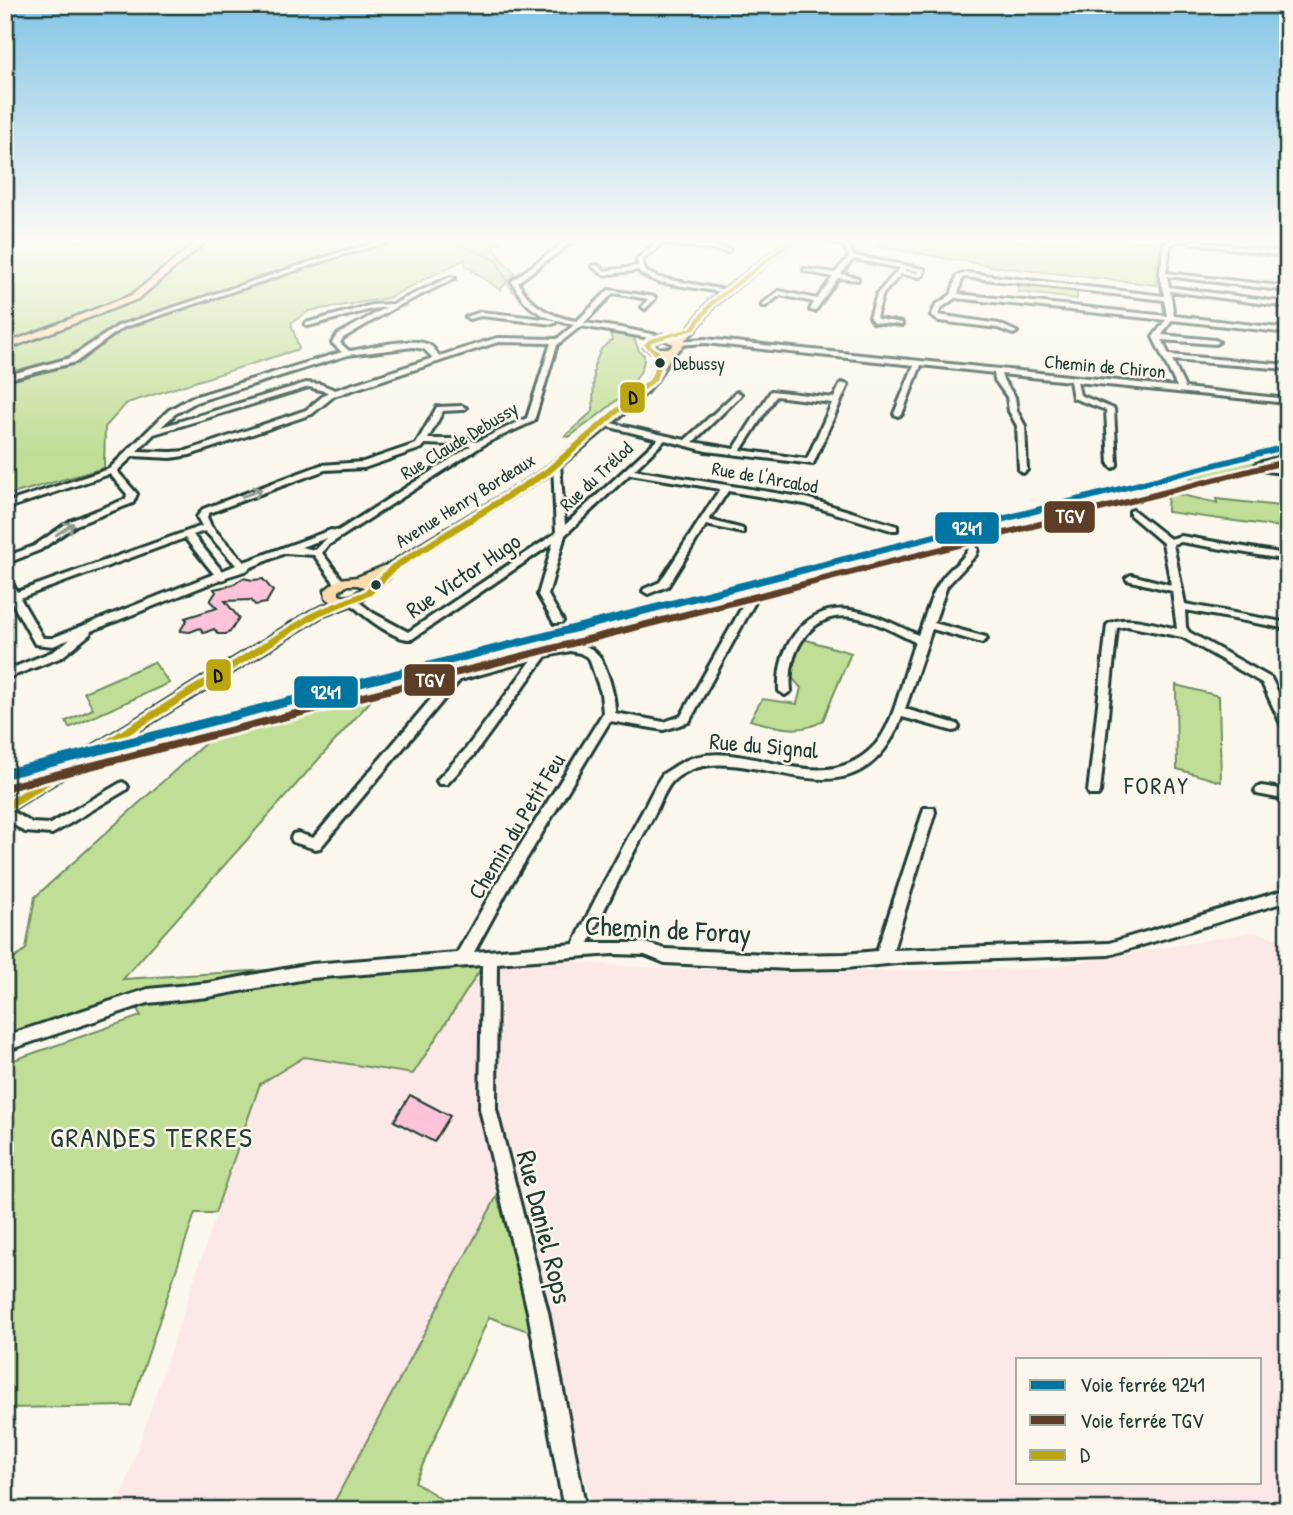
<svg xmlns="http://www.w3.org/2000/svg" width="1293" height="1515" font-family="'Patrick Hand',sans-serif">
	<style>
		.built { fill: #fce8e6; fill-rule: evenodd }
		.green { fill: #c1de96; stroke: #708e65; stroke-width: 2 }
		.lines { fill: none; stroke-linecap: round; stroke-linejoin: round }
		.stream { stroke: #619e9e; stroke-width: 2 }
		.building { fill: #fdc4d9; stroke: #1f3d34; stroke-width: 2 }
		.minor-casing { stroke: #1f3d34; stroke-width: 6 }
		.major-casing { stroke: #1f3d34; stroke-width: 5 }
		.minor { fill: #fbf7ec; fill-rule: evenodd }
		.major { fill: #fddcac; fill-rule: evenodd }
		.bus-1-casing { stroke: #fbf7ec; stroke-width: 6 }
		.bus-1 { fill: #bca610; fill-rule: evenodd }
		.rail-1-casing { stroke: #fbf7ec; stroke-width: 6 }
		.rail-2-casing { stroke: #fbf7ec; stroke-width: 6 }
		.rail-1 { fill: #0075a1; fill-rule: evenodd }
		.rail-2 { fill: #5c3e26; fill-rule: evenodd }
		.oneway { stroke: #8d9a90 }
		.bus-dot { fill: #1f3d34; stroke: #fbf7ec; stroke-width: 2.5 }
		.labels { text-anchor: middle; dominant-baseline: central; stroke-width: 5; stroke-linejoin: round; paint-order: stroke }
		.far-bus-label { font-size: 18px; fill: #1f3d34; stroke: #fbf7ec; text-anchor: start }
		.far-street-label { font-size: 19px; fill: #1f3d34; stroke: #fbf7ec }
		.street-label { font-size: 23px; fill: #1f3d34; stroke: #fbf7ec }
		.neighbourhood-label { font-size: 24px; letter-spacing: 2px; fill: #1f3d34; stroke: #fbf7ec }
		.near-street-label { font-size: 28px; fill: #1f3d34; stroke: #fbf7ec }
		.near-neighbourhood-label { font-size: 28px; letter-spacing: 2px; fill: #1f3d34; stroke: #fbf7ec }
		.line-badge { stroke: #fbf7ec; stroke-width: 2.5 }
		.badge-label { font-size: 19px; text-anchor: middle; font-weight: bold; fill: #fff }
		.pale-badge-label { font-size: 19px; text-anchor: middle; font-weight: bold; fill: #111 }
	</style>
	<rect width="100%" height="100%" fill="#fbf7ec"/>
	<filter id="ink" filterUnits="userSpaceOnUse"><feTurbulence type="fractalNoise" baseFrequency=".0143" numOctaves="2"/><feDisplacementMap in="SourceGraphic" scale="14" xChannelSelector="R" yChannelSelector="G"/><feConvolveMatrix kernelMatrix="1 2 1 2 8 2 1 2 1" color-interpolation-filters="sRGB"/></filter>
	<g filter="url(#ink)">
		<path class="built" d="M1288,442V449L1256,459L110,754L143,733L1179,472Z
			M75,750L34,773L5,781V767Z
			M1255,932L1288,942V1510H596L536,1334L497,1197L330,1510H117L260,1084L304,1057L413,1074L489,956L653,968L849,972L1047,968ZM1018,1359H1260V1482H1018Z"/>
		<path class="green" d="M5,241H502L493,245L502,260L515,273L500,290L466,266L465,259L388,298L309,311L291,323L299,349L127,403L105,427L104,468L5,496Z
			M880,241H1163L1156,267L1157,285L991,266L876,246Z
			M1192,241H1288V254Z
			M1018,283L1077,289V299L1018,292Z
			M610,333L633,336L639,351L644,355C647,385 590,421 569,437L565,436L593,411L594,366L601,349L612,340Z
			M1288,449V454L1195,481L1189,477Z
			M1168,492L1217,503L1216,499L1288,507V528L1167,512Z
			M803,639L851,653L823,720C802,736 773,726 750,720L762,699L797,704L801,688L789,674Z
			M154,662L169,683L69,728L66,721L93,709L84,692Z
			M453,664L459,677L375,696L123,979L489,956L413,1074L304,1057L260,1084L215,1213H195L131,1406L5,1408V1063L141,1016L130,996L5,1038V967L26,949L35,897L211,738L234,732L253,715Z
			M1176,685L1219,696L1221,782L1177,769Z
			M497,1196L536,1334L489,1317L415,1482L458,1510H330Z"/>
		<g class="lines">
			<path class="stream" d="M449,241L495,259L513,292"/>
		</g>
		<path class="building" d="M243,578L252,580L263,579L273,591L266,603L255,605L251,600L225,601L239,618L230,632L226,634H218L214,629L204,633L200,628L190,632L180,631L187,620L185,618L217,608L210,601L216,592L214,589L233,585Z
			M410,1095L450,1116L434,1142L394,1121Z"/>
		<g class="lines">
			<defs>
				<path id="minor" d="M383,241H393L345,254L122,328L76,362L5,380V376L70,358L118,326L341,252Z
					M566,241H573L518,282C530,306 551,317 577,321L609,290L655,297V299L645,309L642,307L648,299L613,293L584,323L621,328L661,336V340L581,326L557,345L534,421L488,442L327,546L322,553L345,583L344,585H336L314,555L285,553L249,568L248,570L226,577L225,579L219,580L91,631L90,634L62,657L5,679V671L54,651L70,639L53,646L35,644L5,590V577L9,578L17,592L202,526L197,517L203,509L321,465L363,462L416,444L437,407L462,406L466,408L462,410L443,411L428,439H468L476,442L527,418L551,343L498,342L334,396L312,414L190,455L171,458L133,456L117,471L137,494L133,503L76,525L40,550L5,564V557L34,546L70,521L126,499L127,494L110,474L5,509V503L109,469L169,410L190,398L342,352L332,343L337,335L387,307L372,309L308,326L305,324L306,323L372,305L393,304L450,277L455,278L396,307L343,338L340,343L349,351C368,349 417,334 432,347C435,350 437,353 439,356L497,338L557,339L574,325C544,318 525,310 512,281ZM413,347L424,349L433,358L335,390L320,384L306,383L161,427L175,414L196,402L348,355ZM309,387L328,392L306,410L186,451L171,452L137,451L154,434ZM425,444L471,446L338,531L331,530L244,562L211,526L207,517L209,513L325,470L364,468L422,448ZM205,531L236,565L222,571L193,535ZM185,538L214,574L52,638H43L20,598ZM327,538L315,550L301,547Z
					M658,241H675L730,249L728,252L663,243L642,260L646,272L660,278L725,290L727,291V293L658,282L641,274L639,270L604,275L592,266L597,265L605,271L638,266L637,259Z
					M826,241L848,243L854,256L925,269L923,275L920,277L901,274L883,294L876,317L878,319L902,323V325L873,322L870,317L877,294L900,268L853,259L841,274L858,278V280L838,278L815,311L810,310L814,302L780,295L766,306H762V304L779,291L817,299L833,277L804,271V269L835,273L849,257L844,245ZM906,269L919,271L918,273L904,271Z
					M1170,241H1178L1170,245L1166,273L1288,287V291L1167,276L1169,287L1288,303V307L1170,291L1174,316L1288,329V333L1172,320L1162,335L1215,340L1219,342L1215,344L1162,340L1169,355L1288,365V369L1172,360L1185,388L1288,399V403L1077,382L1080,395L1114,409L1117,465L1113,468L1109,465L1106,410L1073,398L1070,381L1001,374L1003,380L1015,397L1017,411L1025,426L1027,470L1023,473L1019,470L1017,426L1009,411L1007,397L995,380L994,373L921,365L902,414L898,416L894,414L914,365L705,343L679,345L675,343L679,341L705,339L1177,387L1153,337L1166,320L955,298L941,308L938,315L999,324L1017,332L1013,334L998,328L939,321L931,316L936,305L951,295L957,276L967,273L1164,296L1160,274L1164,244ZM967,277L1164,300L1167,316L958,294L962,278Z
					M1182,241H1197L1288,253V257Z
					M481,312L553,320L556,322L553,324L481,316L469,319L466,317Z
					M841,383L848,385L813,464L706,451L665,440L634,470L806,498L897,526V530H891L805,504L728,491L709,520L743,529V533L706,525L668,586L648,594L643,591L644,589L660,582L720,489L630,474L565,535L548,595L563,621L562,623H554L538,595L553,543L412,639C395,641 360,614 349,601L354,598L373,613L408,632L556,533L553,463L560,465L565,525L658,439L602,425V421L685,440L737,392L741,394L740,396L693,442L734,449L771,391L834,398ZM776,396L832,403L807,459L741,450Z
					M1288,453V458L1265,465L1288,468V474L1260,470L1256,464Z
					M1133,510L1170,539L1181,536L1285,554V558L1282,559L1181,542L1173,544L1185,604L1288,623V629L1185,610L1186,627L1189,632L1271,678L1288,713V730L1282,726L1262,683L1182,637L1127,626L1117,628L1100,792L1098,795H1090L1088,792L1107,625C1124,613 1157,625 1177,629L1172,591L1127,580L1126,578L1131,575L1171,585L1163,543L1130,515V511Z
					M973,546L978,549L976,555L947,586L934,623L986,637L987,639L982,643L932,629L905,709L957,724L959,727L957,730L953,731L902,717C852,845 741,726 675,779C666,786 660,804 654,815C631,857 608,899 589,943H645L665,949L788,955L845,954L877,951L923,812L924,808H934L935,812L893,950L1109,943L1288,889V901L1109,955L908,962L845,968L788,969L665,963L645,955L613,954L497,963L496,1109L548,1312L586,1510H564L528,1312L480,1109L482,965L311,978L208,997L148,1003L5,1051V1036L148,989L208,983L311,964L457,953L500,878L603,713L601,693L589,658L580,653L570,651L546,656L473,756L447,784H439L437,781L439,778L465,750L532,660L460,680L320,848L315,849L293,842L291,838L293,834L298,833L313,838L321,829L452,674L567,643C576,644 587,645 594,651C606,660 616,698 615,713L664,722L681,716L745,602L750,599L754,600L755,602L689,722L664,730L610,721L510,886L474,952L574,944C594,900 617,858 640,816C647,804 655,784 663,774C667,771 673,768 677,765C738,727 817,807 875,745C896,722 903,673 915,642C881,626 837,597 806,635C793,651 789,670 791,691L785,695L779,691C778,671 782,651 795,634C830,589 876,616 918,635C926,617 929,598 940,582C949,567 962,563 970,547Z
					M122,782L126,784L128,787L126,790L52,834L25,832L5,819V807L32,823L50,824Z
					M1261,786L1288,790V800L1257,794L1255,791L1257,788Z"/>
				<path id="major" d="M198,241H207L138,299L5,350V344L132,295Z
					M787,241H796L715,305L695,331L682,342L684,345L670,358L656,382L637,403L551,474L389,573V578L360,602L321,617L5,814V800L311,611L332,602L326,598L325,590L339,579L357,577L389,564L543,470L629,399L649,379L663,354L653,353L644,347L647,339L664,334L676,338L689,327L709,301ZM664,340L674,344L670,348H658L652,344ZM357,585L364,587C356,594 350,599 339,595V591L348,585Z"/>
			</defs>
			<use href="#minor" class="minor-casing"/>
			<use href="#major" class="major-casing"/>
			<use href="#minor" class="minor"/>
			<use href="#major" class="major"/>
			<defs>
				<path id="bus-1" d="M789,241H795L714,304L694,330L652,342L650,345L659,351L663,363L655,381L550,474L397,569L371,595L319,616L5,812V802L313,612L365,591L391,565L544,470L650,379L657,363L653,352L644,345L648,340L690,328L710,302Z"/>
			</defs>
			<use href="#bus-1" class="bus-1-casing"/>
			<use href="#bus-1" class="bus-1"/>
			<defs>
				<path id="rail-1" d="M1285,444H1288V449L5,779V769Z"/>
				<path id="rail-2" d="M1288,458V464L5,792V784L8,783Z"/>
			</defs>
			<use href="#rail-1" class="rail-1-casing"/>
			<use href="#rail-2" class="rail-2-casing"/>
			<use href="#rail-1" class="rail-1"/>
			<use href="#rail-2" class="rail-2"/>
		</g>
		<defs><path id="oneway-shaft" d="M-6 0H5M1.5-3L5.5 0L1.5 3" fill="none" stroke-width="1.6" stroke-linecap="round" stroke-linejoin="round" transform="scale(1.75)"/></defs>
		<g class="oneway">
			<use href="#oneway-shaft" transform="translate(252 493) rotate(-20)"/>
			<use href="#oneway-shaft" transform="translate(65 529) rotate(-33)"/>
		</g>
	</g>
	<linearGradient id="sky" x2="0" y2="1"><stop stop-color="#83c5e7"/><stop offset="0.53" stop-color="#fdfbf6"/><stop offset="1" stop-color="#fdfbf6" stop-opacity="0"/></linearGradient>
	<rect width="1293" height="453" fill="url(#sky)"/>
	<g class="bus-dot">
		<circle cx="660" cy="363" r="6"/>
		<circle cx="376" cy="585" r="6"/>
	</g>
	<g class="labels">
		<g class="far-bus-label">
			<text x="673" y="363">Debussy</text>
		</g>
		<g class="far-street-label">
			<text transform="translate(1105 366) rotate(5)">Chemin de Chiron</text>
			<text transform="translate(459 440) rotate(-31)">Rue Claude Debussy</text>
			<text transform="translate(596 476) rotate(-43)">Rue du Trélod</text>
			<text transform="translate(765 477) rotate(10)">Rue de l'Arcalod</text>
			<text transform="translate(465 500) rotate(-32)">Avenue Henry Bordeaux</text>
		</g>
		<g class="street-label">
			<text transform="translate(463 575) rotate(-34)">Rue Victor Hugo</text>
			<text transform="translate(764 745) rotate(5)">Rue du Signal</text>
			<text transform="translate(516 826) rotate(-59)">Chemin du Petit Feu</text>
		</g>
		<g class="neighbourhood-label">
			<text x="1157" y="785">FORAY</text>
		</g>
		<g class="near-street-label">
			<text transform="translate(668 929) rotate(3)">Chemin de Foray</text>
			<text transform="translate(545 1227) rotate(76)">Rue Daniel Rops</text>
		</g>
		<g class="near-neighbourhood-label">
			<text x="152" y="1137">GRANDES TERRES</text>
		</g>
	</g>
	<g class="line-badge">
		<rect x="619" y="381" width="27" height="33" rx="7" fill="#bca610"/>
		<rect x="1043" y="500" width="53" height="34" rx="7" fill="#5c3e26"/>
		<rect x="934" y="511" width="66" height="34" rx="7" fill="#0075a1"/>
		<rect x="205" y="658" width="27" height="34" rx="7" fill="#bca610"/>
		<rect x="403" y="663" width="53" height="34" rx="7" fill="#5c3e26"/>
		<rect x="293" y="675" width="66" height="34" rx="7" fill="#0075a1"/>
	</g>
	<g class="badge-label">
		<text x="1070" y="523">TGV</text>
		<text x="967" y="535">9241</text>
		<text x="430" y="687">TGV</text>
		<text x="326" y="699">9241</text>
	</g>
	<g class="pale-badge-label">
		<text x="633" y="404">D</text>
		<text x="218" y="682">D</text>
	</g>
	<rect width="1293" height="1515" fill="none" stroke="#fbf7ec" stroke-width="28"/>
	<rect x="14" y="14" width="1265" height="1487" fill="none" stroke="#1f3d34" stroke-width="2.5" filter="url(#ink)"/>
	<rect x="1016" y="1358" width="245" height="126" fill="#fbf7ec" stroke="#a3ada2" stroke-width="2"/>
	<rect x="1030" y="1380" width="35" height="10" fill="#0075a1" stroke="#a3ada2" stroke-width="2"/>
	<text x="1080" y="1392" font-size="21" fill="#1f3d34">Voie ferrée 9241</text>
	<rect x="1030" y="1415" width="35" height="10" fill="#5c3e26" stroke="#a3ada2" stroke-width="2"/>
	<text x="1080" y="1428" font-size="21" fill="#1f3d34">Voie ferrée TGV</text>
	<rect x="1030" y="1450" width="35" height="10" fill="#bca610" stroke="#a3ada2" stroke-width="2"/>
	<text x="1080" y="1462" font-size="21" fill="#1f3d34">D</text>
</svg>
